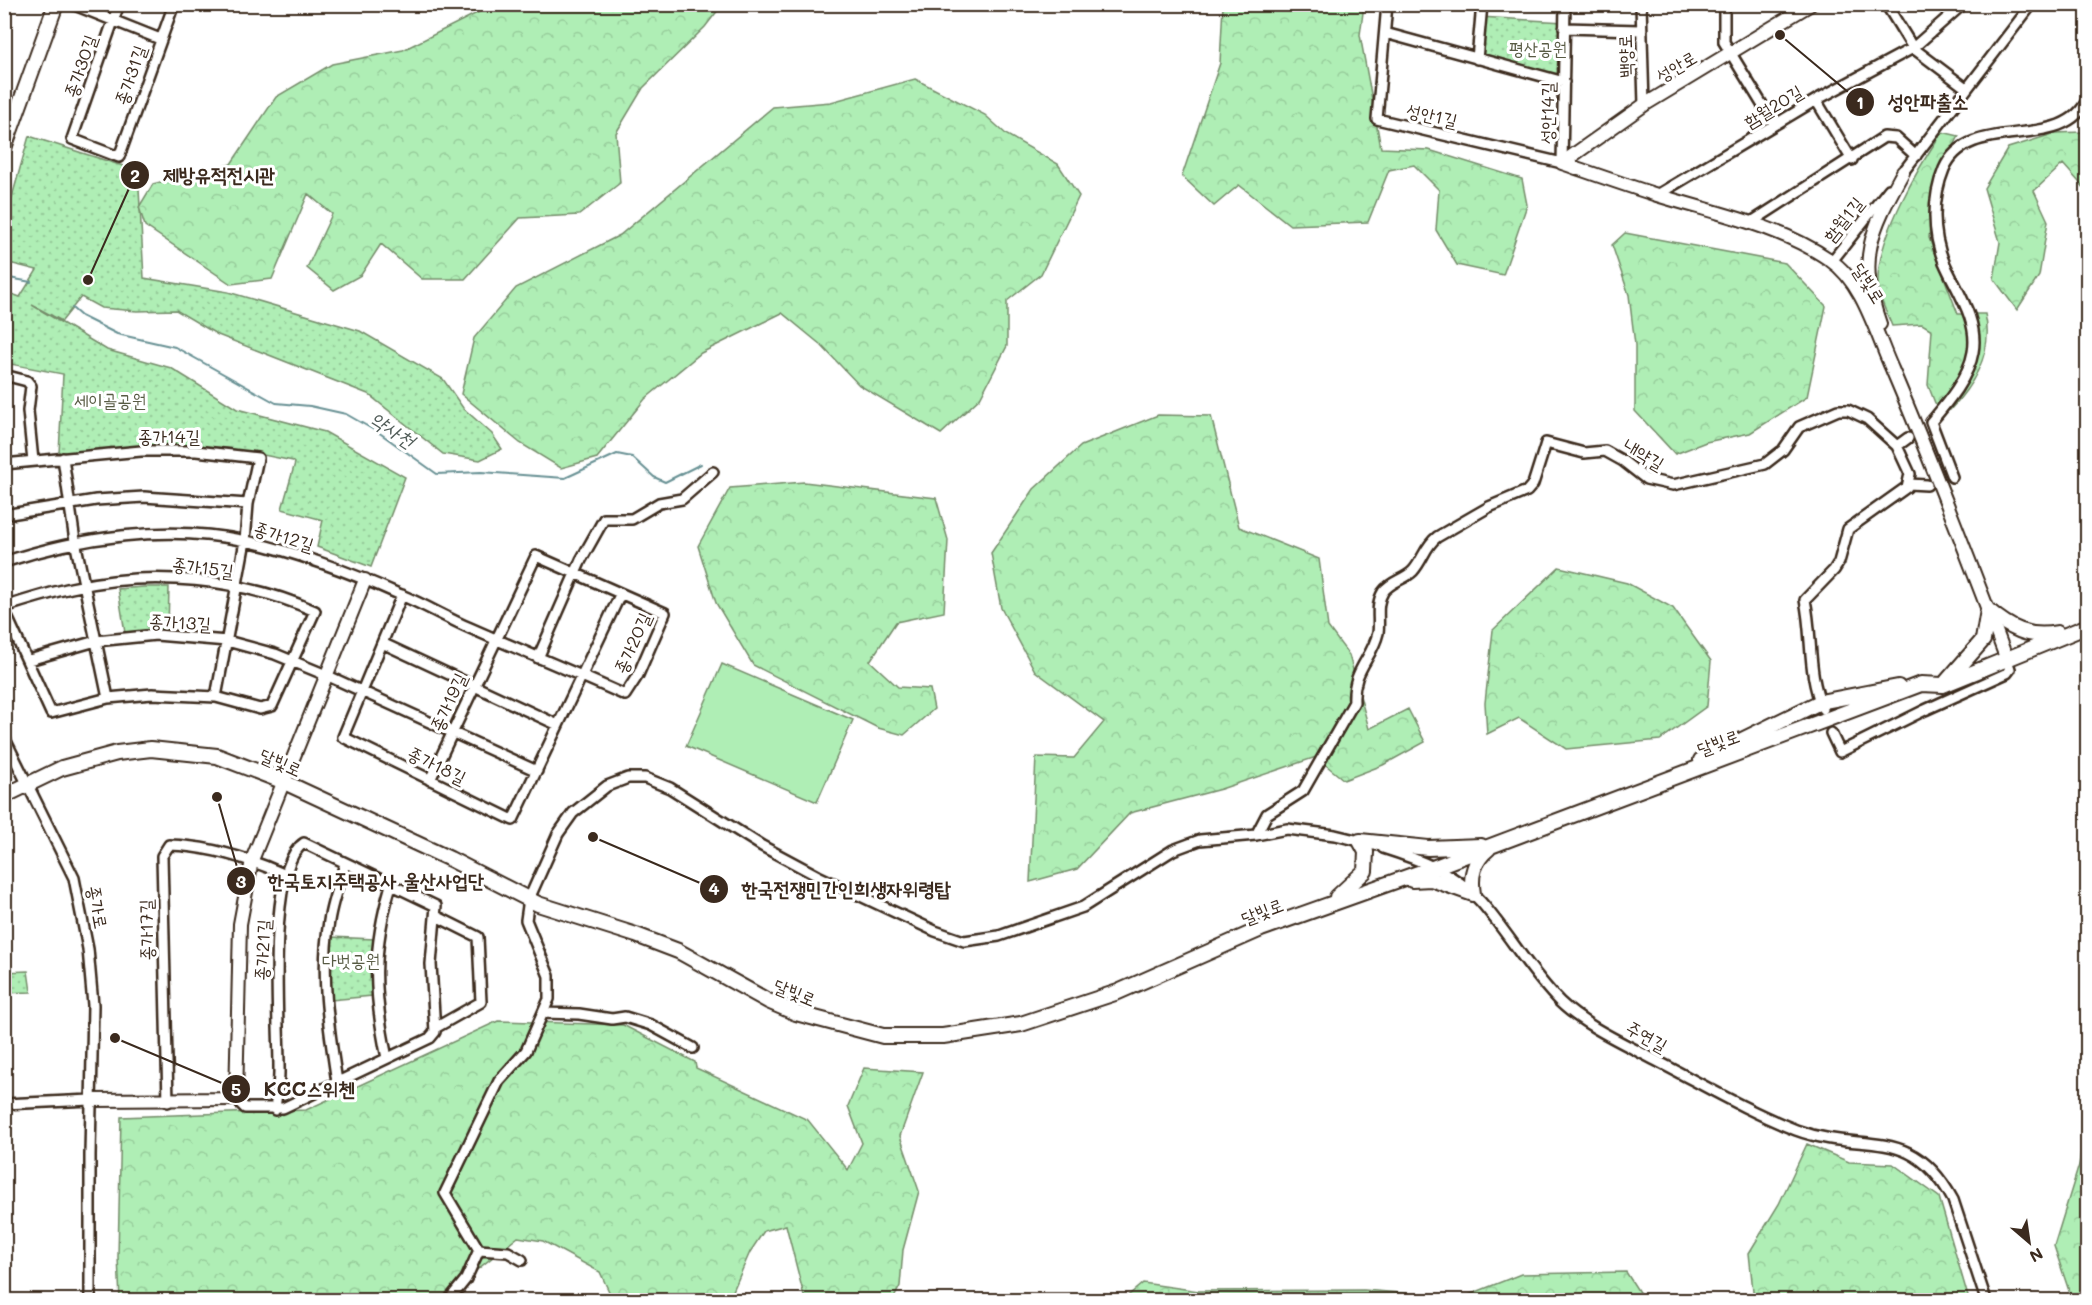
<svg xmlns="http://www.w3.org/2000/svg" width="2092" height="1305" font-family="Mali,'Poor Story',sans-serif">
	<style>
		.grass { fill: url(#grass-dots); stroke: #758c6a; stroke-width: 1.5 }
		.forest { fill: url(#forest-crowns); stroke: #758c6a; stroke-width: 1.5 }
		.pitch { fill: #afeeb5; stroke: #758c6a; stroke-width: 1.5 }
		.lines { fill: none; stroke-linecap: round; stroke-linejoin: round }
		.stream { stroke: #689194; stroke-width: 2 }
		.minor-casing { stroke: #3b2a1e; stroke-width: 14 }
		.tertiary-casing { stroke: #3b2a1e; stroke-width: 16 }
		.secondary-casing { stroke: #3b2a1e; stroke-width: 18 }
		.minor { stroke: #fff; stroke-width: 9 }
		.tertiary { stroke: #fff; stroke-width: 12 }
		.secondary { stroke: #fff; stroke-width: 14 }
		.labels { text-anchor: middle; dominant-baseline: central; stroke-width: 6; stroke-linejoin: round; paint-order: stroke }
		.park-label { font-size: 18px; fill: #585b44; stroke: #fff }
		.street-label { font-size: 18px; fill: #3b2a1e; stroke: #fff }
		.water-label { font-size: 20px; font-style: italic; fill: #525d59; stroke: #fff }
		.leader { fill: none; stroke: #3b2a1e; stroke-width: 2 }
		.callout-dot { fill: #3b2a1e; stroke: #fff; stroke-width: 2 }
		.mark-label { font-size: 18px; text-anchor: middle; font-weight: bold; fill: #fff }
		.callout-label { font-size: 20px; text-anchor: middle; font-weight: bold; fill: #3b2a1e; stroke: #fff; stroke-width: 6; stroke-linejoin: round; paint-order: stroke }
	</style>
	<defs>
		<pattern id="grass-dots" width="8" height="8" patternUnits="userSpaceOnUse" patternTransform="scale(1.5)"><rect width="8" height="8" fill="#afeeb5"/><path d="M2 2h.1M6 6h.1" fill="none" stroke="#97cc9b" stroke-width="1.8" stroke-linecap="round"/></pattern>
		<pattern id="forest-crowns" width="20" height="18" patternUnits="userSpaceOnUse" patternTransform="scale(1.5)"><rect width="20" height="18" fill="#afeeb5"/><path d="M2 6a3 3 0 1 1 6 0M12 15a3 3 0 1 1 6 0" fill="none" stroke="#97cc9b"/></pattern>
	</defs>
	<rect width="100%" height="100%" fill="#fff"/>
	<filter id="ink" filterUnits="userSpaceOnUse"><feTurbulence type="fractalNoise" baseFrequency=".0167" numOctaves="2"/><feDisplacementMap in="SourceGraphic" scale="12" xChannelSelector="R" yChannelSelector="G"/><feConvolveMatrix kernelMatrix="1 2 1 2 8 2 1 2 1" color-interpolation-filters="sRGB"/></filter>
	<g filter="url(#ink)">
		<path class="grass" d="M1480,17L1564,22V82L1477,59Z
			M29,136L123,166L139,189L144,278L228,292L360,331L443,379L463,408L492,434L502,449L480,460L443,454L368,394L218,335L176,310L137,311L101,308L81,297L62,321L32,305L107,350L171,368L237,409L325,432L405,477L371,567L317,547L323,520L282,509L295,463L293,461L228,448L169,444L59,454L63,374L5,363L4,291L20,297L37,270L5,262V222Z
			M144,587H169L168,631L125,633L118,589Z
			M331,937L374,939L372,996L331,1000Z
			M28,971L31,992L5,993V972Z"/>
		<path class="forest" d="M493,5H722L705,27L643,88L616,133L620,183L579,215L520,218L465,279H422L381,244L361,275L334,290L307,268L332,214L308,194L272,279L231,284L145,226L139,207L153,184L231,164L276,97L332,64L403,50Z
			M1223,5H1364L1360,35L1381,148L1429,150L1522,179L1527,205L1503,275L1457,265L1436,230L1439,190L1414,165L1389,170L1368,222L1290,225L1239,185L1214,206L1182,176L1220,63Z
			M915,79L985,115L1007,135L1058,164L1079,196L1041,274L1007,301V346L980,398L941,434L859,385L821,345L782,313L701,353L645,399L597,458L561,468L520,443L461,394L474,338L516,288L620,235L773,107L831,102Z
			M2087,126V191L2063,164L2034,191L2048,221L2039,276L2017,310L1994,279L2000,242L1984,188L2008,148L2056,133L2082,132Z
			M1942,132L1959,136L1933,186L1929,238L1958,314H1985C1994,351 1975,383 1950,410L1935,403L1928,385L1932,330L1922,324L1892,326C1887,313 1878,297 1878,282C1877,238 1918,168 1942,132Z
			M1625,233L1785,263L1826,306L1807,397L1750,433L1706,442L1675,454L1635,411V345L1629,295L1612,245Z
			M1158,415L1211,416L1239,527L1319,559L1328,627L1349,655L1369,729L1408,709L1425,742L1383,765L1344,780L1316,757L1221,789L1130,813L1077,869L1030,882L1036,757L1074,758L1104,722L1035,671L1001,608L991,553L1034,489L1081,446Z
			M804,482L936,498L948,540L944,612L896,622L870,661L898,687L930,689L934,709L904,735L878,728L753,665L716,603L698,546L730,488Z
			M1559,567L1627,583L1673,608L1711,661L1707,706L1660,740L1566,749L1519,718L1487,734L1485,703L1493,630Z
			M498,1021L623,1025L695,1062L696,1068L808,1120L848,1170L862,1143L848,1106L864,1068L923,1072L900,1136L919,1191L903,1250L900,1286L893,1300H805L786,1225L764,1231L750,1252L729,1300H618L612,1298L600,1272L543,1241L518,1237L439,1300H120L118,1257L121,1117L306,1110Z
			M2087,1109V1300H2072L2054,1246L2079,1165Z
			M1807,1144L1849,1162L1893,1164L1939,1197L1969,1300H1754L1749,1253L1779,1204Z
			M1626,1272L1644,1300H1123L1143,1283L1199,1291L1364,1290L1461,1298L1521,1274Z"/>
		<path class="pitch" d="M722,664L853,720L817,802L686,746Z"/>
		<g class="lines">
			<path class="stream" d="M4,277L31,282
				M72,308L81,316L117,334L175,347L276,403L310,406L346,414L381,434L437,474L481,472L565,478L617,454L632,457L654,477L665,482L701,464"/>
			<defs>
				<path id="minor" d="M72,4L160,39
					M119,4L72,139L119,157L174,4
					M1387,4L1377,119L1562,163L1565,4
					M1641,4L1644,105
					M1724,4V42L1774,124
					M1886,4L1913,48L1966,88
					M1564,28L1640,30
					M1385,33L1564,82
					M1477,59L1482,4
					M1816,100L1852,160
					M1900,176L2032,4
					M1657,195L1816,100L1913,48L1963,4
					M1750,223L1884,137L1896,138L1916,156
					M1832,261L1889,189
					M4,375L27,381L31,386L28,411L33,461
					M1897,446L1908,438
					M63,458L75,541L108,698
					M4,464L141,451H196L258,458L248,504L144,497L96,500L4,515
					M1952,477L1931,422C1947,403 1969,377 1973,352C1979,320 1956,290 1944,262C1932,233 1932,198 1944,169C1969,111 2064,155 2088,98
					M1909,484L1927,485
					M4,562C80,537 167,524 246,541C299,553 352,573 401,595C425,605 447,618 470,628C522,651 574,672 625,695L638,675L665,613L536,556L430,780
					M402,595L343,737L513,820L620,595
					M4,607C27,600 49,593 71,588C151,570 241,578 315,611L272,706L260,709L216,697L152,694L108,698L51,713L4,610
					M382,643L558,725
					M538,658L581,560L604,519H632L659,503L682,499L713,472
					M29,660L96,641L156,635L227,641L275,654L326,675L537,771
					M216,697L245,541L248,504
					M1831,733L1840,752L1925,710L2007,673L2010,669L2007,660
					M4,737L74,878L88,949L93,1005L90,1155V1300
					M1256,835L1267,814L1303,791L1354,702C1352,670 1372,659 1378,633C1380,619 1375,605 1383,592C1391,581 1404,580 1413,571C1423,560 1425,546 1437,537L1489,507L1527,491L1533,484L1546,443L1584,453L1605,451L1623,461L1646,479L1673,485L1765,464L1783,450L1799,427L1838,410H1848L1867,419L1897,446L1910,474L1907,487L1848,529L1839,562L1834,570L1805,600C1813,637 1807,673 1823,709
					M1383,848C1418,859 1456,873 1481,902C1509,934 1530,972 1560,1002C1585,1026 1623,1043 1653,1059C1700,1083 1747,1111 1796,1130C1863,1155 1911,1122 1953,1200L1986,1300
					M543,1013L579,1014L612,1019L625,1017L651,1025L693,1048
					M435,1028L481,1002L478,937L436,916
					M387,1058C373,991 372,950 391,885
					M337,1082C329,1029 320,975 329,921C332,901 339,883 345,864
					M236,1099L245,1108H283L430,1038L435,1032L431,964L436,906L304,843C265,867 280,1029 279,1073C279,1085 276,1097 275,1110
					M168,1102L162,856L169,845C210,846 248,858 286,875
					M4,1104L91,1100
					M522,1260L508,1252L479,1250L445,1193L499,1081L526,1051L549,999V976L526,920L529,899L558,834L573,813L607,786L628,778H645L670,788L762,846L818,876L935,931L964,941L999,936L1083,907L1173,850L1200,840L1256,835L1287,829L1335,835L1364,842
					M449,1300L466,1279L479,1250"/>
				<path id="tertiary" d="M1562,163C1594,174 1625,185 1657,195C1715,213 1779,225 1830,260C1863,282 1876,334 1892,369C1933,465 1970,562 2007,660
					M1562,163L1644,105L1811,4
					M1880,324C1857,258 1870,232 1903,172
					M91,1100L236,1099L240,924L252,860L365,580"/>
				<path id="secondary" d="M4,148L56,4
					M1988,610C2009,628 2029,639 2057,633
					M1947,681L1983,640L1988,610
					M1701,760L1820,702L1898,687
					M4,796L62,768L117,753L151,749L217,756L282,781L450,859L538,904L636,935L678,951L768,1001L796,1013L883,1036H943L1021,1024L1118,992L1261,929L1435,867L1921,684L1943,685L2088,626
					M1360,841L1428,848L1481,846
					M1412,880L1431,879L1473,894C1470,876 1473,861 1489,848
					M1337,897L1365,871L1366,852L1360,841"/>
			</defs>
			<use href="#minor" class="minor-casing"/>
			<use href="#tertiary" class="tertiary-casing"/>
			<use href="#secondary" class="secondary-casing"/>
			<use href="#minor" class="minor"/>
			<use href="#tertiary" class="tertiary"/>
			<use href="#secondary" class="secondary"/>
		</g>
	</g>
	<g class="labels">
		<g class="park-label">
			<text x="1538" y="48">평산공원</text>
			<text x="110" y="400">세이골공원</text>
			<text x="351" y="960">다벗공원</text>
		</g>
		<g class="street-label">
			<text transform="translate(1625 56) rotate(-92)">백양로</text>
			<text transform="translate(80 66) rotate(-71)">종가30길</text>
			<text transform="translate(1676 66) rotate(-30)">성안로</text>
			<text transform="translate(130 75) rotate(-71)">종가31길</text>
			<text transform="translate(1773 106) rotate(-31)">함월20길</text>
			<text transform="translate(1547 113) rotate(-89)">성안14길</text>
			<text transform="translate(1432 115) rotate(13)">성안1길</text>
			<text transform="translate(1843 219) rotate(-51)">함월1길</text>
			<text transform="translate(1869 283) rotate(58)">달빛로</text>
			<text x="169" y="436">종가14길</text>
			<text transform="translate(1644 454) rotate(30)">내약길</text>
			<text transform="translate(284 536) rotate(17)">종가12길</text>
			<text transform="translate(203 567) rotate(7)">종가15길</text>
			<text transform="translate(180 622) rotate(3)">종가13길</text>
			<text transform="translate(632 643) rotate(-66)">종가20길</text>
			<text transform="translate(448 702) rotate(-65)">종가19길</text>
			<text transform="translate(1718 742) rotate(-20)">달빛로</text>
			<text transform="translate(281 762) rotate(24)">달빛로</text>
			<text transform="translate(437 765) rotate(26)">종가18길</text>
			<text transform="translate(98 907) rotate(79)">종가로</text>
			<text transform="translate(1262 911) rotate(-21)">달빛로</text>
			<text transform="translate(146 930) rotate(-91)">종가17길</text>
			<text transform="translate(262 950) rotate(-87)">종가21길</text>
			<text transform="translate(795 992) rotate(22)">달빛로</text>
			<text transform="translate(1647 1036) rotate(29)">주연길</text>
		</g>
		<g class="water-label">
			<text transform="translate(393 429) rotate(33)">약사천</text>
		</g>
	</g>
	<path class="leader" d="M1780 35L1860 102M88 280L135 175M217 797L241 881M593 837L714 889M115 1038L236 1089"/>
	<g class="callout-dot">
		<circle cx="1780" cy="35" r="6"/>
		<circle cx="88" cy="280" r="6"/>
		<circle cx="217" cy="797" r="6"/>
		<circle cx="593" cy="837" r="6"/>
		<circle cx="115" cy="1038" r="6"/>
		<circle cx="1860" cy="102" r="15"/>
		<circle cx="135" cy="175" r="15"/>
		<circle cx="241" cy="881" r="15"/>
		<circle cx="714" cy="889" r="15"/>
		<circle cx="236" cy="1089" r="15"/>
	</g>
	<g class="mark-label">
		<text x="1860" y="109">1</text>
		<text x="135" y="182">2</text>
		<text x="241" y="888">3</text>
		<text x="714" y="895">4</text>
		<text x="236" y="1096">5</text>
	</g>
	<g class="callout-label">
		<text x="1928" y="109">성안파출소</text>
		<text x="219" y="182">제방유적전시관</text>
		<text x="376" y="888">한국토지주택공사 울산사업단</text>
		<text x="846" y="896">한국전쟁민간인희생자위령탑</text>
		<text x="309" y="1096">KCC스위첸</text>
	</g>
	<rect width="2092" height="1305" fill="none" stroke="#fff" stroke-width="24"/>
	<rect x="12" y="12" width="2068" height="1281" fill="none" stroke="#3b2a1e" stroke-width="2" filter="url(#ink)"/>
	<g transform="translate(2029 1242) rotate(151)" stroke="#ffffff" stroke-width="4.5" paint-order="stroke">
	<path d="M0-4.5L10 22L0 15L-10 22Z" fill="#3b2a1e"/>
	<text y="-9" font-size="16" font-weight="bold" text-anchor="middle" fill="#3b2a1e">N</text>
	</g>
</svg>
